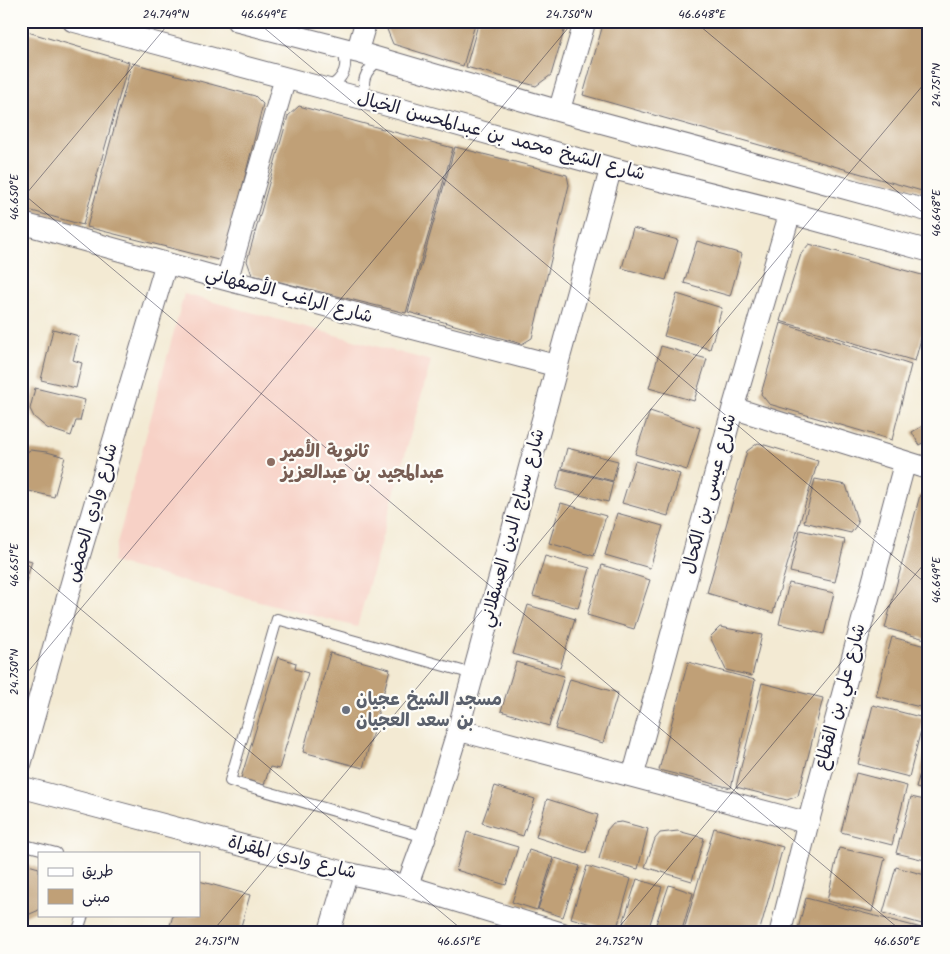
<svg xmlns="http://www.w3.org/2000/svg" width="950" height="954" font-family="Kalam,'Playpen Sans Arabic',sans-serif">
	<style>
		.built { fill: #f7d1c6 }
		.building { fill: #c0a077 }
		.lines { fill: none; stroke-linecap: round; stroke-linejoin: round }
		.lane-casing { stroke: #6b6870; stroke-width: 12 }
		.street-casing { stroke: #6b6870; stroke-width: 23 }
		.lane { stroke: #fff; stroke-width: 10 }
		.street { stroke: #fff; stroke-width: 21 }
		.ticks { fill: none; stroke: #22223b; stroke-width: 1; stroke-opacity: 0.45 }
		.education-dot { fill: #8d6e63; stroke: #fdfcf7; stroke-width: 2 }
		.worship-dot { fill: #6b7280; stroke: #fdfcf7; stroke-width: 2 }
		.labels { text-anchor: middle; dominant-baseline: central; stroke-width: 4.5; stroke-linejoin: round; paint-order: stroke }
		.street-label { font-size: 18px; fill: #22223b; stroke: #fdfcf7 }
		.education-label { font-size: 18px; font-weight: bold; fill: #785e54; stroke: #fdfcf7; text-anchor: start }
		.worship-label { font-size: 18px; font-weight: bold; fill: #5b616d; stroke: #fdfcf7; text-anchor: start }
		.neatline { fill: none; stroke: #22223b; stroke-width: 2 }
		.ticks-label { font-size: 12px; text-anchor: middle; fill: #22223b }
	</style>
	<rect width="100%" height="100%" fill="#fdfcf7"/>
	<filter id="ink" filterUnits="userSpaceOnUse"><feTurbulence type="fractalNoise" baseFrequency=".02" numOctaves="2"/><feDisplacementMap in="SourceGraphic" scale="10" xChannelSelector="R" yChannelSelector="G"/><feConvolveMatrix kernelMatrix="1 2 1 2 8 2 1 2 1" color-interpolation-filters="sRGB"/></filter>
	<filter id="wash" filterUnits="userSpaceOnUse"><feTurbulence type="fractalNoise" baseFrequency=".0096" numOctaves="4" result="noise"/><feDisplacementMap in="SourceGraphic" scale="20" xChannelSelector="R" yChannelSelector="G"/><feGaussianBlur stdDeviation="1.12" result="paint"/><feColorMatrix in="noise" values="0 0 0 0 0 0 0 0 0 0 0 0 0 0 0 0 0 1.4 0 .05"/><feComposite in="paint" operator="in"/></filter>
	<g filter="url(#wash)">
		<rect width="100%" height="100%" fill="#f3ead3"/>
		<path class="built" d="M184,294L431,361L357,627L112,562Z"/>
		<g id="blocks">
			<path class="building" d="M388,21H476L463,66L393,44L386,27Z
				M479,21H567L551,75L536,86L466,67Z
				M604,21H929V193L583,95Z
				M21,30L129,62L83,225L21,208Z
				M132,63L255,96L263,104L226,253L218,260L87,227Z
				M299,106L453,148L406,313L252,275L247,261L288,116Z
				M455,147L567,175L569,185L532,338L522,344L408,312Z
				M633,228L678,240L666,280L622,268Z
				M697,241L742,254L730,296L684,283Z
				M809,244L929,277V309L915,361L780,321L801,254Z
				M677,294L722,308L710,349L664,336Z
				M781,323L911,365L892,440L769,404L761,394Z
				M53,329L79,336L73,360L82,363L76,388L41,380Z
				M661,346L707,359L694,401L649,388Z
				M928,364H929V382L923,380Z
				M35,388L85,400L80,421H76L71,436L47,428L34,417L30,409Z
				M650,411L700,428L687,470L635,454Z
				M928,415H929V441H926L919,445L912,432L926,424Z
				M758,443L818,461L773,613L707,593L747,451Z
				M567,448L618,461L613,481L562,468Z
				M30,450L47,452L65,457L54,497L21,489V456Z
				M635,461L680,474L668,516L622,503Z
				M561,469L613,482L608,502L556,489Z
				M815,479L846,485L858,523L851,533L804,522Z
				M929,492V640L885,628L920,495Z
				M561,503L606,516L594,556L549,543Z
				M617,513L663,526L650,568L605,555Z
				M800,530L845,540L835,582L790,572Z
				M545,556L590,568L578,608L533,596Z
				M21,558L32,561L23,591H21Z
				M602,565L650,580L634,629L587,615Z
				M789,583L834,593L824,634L779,624Z
				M528,605L575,619L560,668L513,654Z
				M720,627L762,635L752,676L726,670L710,637Z
				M892,637L929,647V705L928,709L876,696Z
				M330,653L390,669L363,768L303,752Z
				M278,657L296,663L295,669L308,673L279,769L270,767L264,785L241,778Z
				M516,662L564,676L549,726L501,711Z
				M688,662L755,680L731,788L659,770Z
				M570,679L618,693L603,743L555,729Z
				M762,683L823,698L798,796L787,800L736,787Z
				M873,705L924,718L909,777L858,764Z
				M928,742H929V791L916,788Z
				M856,773L907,786L892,845L841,832Z
				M495,786L535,799L523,836L482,823Z
				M911,797L929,801V861L896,853Z
				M547,799L598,815L586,853L536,837Z
				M622,822L648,829L638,869L599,859L607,830L613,823Z
				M714,828L783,847L759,933H683Z
				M678,831L704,838L692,881L645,867L655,839L660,833Z
				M467,832L518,847L506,885L456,870Z
				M839,848L885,858L872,912L827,901Z
				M529,850L553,858L537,910L512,902Z
				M555,858L580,866L563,917L538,909Z
				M21,863L39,868V910L21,918Z
				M587,866L631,879L616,931L571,918Z
				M896,867L929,876V926L883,913Z
				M637,879L662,887L647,933H628L621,930Z
				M199,881L250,895L239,933H168L173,915H199Z
				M669,885L693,893L681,933H653Z
				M806,898L929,930V933H797Z"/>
		</g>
	</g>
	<g filter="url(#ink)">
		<use href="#blocks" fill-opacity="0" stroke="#6b6870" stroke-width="1"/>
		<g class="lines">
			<defs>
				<path id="lane" d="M328,88C345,78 349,66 342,48
					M368,100C360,82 364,71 380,60
					M425,837L230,781L277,619L473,674
					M21,844L56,853
					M77,933L83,915"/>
				<path id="street" d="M73,21L368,100L611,168L790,213L929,251
					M237,21L357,52L559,111L929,211
					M357,52L366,21
					M559,111L585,21
					M21,223L227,280L557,366
					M227,280L285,79
					M733,408L929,469
					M458,730L808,823
					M21,763L76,567L166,264
					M633,776L733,408L790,213
					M21,787L347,873L407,886L561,933
					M407,886L425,837L458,730L611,168
					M329,933L347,873
					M780,933L808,823L905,462"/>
			</defs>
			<use href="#lane" class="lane-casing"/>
			<use href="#street" class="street-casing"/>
			<use href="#lane" class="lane"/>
			<use href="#street" class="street"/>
		</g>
	</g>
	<path class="ticks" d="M256,21L929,586M694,21L929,218M21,192L904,933M21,200L171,21M21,559L466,933M21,680L574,21M21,927L28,933M211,933L929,78M614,933L929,558"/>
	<circle class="education-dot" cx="271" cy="462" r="5"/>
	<circle class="worship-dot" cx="346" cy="710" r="5"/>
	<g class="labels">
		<g class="street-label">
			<text transform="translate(501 137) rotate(15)">شارع الشيخ محمد بن عبدالمحسن الخيال</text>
			<text transform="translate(289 296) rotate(15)">شارع الراغب الأصفهاني</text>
			<text transform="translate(710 494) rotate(-75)">شارع عيسى بن الكحال</text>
			<text transform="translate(93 513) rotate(-74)">شارع وادي الحمض</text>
			<text transform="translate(513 528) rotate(-75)">شارع سراج الدين العسقلاني</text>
			<text transform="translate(841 697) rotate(-75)">شارع علي بن القطاع</text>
			<text transform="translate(292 858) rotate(14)">شارع وادي المقراة</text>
		</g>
		<g class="education-label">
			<text x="281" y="452">ثانوية الأمير<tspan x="281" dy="21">عبدالمجيد بن عبدالعزيز</tspan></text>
		</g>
		<g class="worship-label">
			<text x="356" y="700">مسجد الشيخ عجيان<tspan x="356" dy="21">بن سعد العجيان</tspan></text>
		</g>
	</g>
	<rect width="950" height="954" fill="none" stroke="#fdfcf7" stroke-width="55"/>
	<rect x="38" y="852" width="162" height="65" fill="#fdfcf7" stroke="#a5a5ac"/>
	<rect x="48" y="868" width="25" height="8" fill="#ffffff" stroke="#a5a5ac"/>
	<text x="82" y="876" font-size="15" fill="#22223b">طريق</text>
	<rect x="48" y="889" width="25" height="15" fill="#c0a077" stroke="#a5a5ac"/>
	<text x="82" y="902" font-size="15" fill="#22223b">مبنى</text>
	<rect x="28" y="28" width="894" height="898" class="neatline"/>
	<g class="ticks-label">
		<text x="166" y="18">24.749°N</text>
		<text x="264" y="18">46.649°E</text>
		<text x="569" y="18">24.750°N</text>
		<text x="702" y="18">46.648°E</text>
		<text transform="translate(936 85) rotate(-90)" y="4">24.751°N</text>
		<text transform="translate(14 197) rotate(-90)" y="4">46.650°E</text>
		<text transform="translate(936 213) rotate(-90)" y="4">46.648°E</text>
		<text transform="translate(14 565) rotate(-90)" y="4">46.651°E</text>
		<text transform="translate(936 580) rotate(-90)" y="4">46.649°E</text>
		<text transform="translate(14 672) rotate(-90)" y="4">24.750°N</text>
		<text x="217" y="945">24.751°N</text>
		<text x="459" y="945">46.651°E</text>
		<text x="619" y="945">24.752°N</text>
		<text x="897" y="945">46.650°E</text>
	</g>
</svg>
